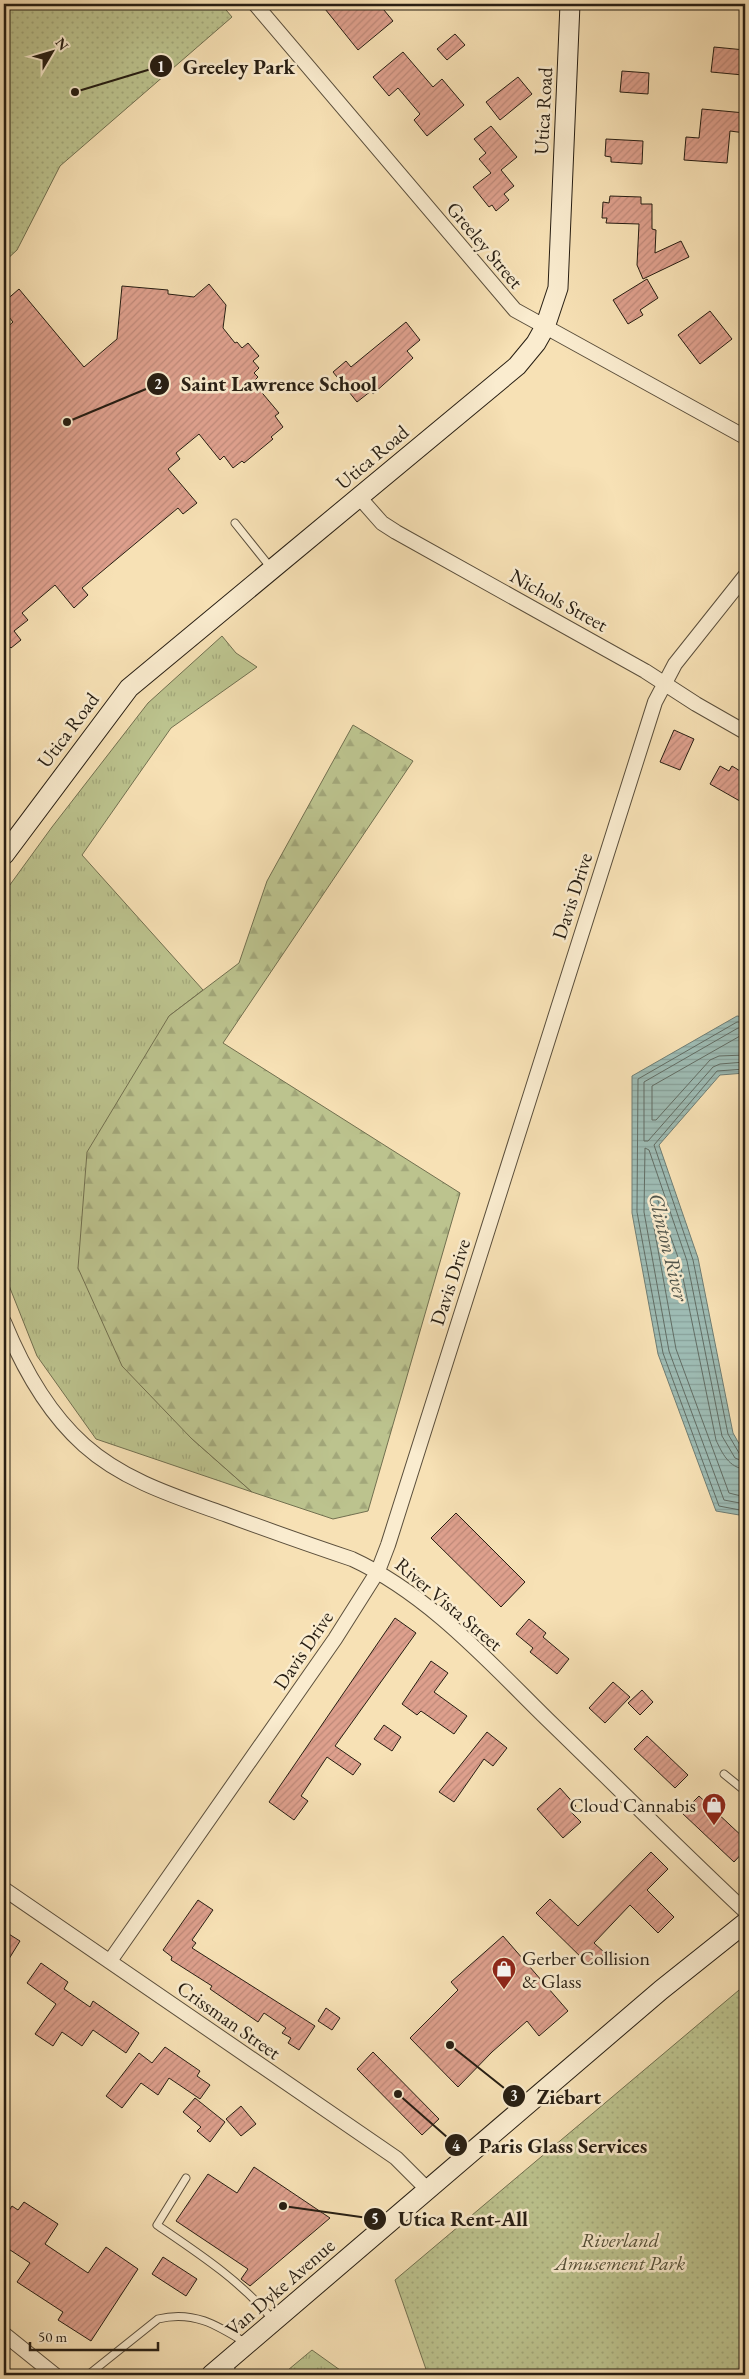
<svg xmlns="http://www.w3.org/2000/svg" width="749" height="2379" font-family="'EB Garamond',serif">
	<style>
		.grass { fill: url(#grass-tufts); stroke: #727050 }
		.forest { fill: url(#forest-firs); stroke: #727050 }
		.park { fill: url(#park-dots); stroke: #727050 }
		.water { fill: url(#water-rules); stroke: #6e7d74 }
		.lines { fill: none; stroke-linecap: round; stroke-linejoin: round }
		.shore { stroke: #626d64; stroke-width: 1 }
		.building { fill: url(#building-hatch); stroke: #271e13 }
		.lane-casing { stroke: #5b4f3c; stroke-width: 9 }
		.street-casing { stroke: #5b4f3c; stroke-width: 16 }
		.secondary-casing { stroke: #271e13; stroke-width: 21 }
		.lane { stroke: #faeccf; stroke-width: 7 }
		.street { stroke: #faeccf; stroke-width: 14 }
		.secondary { stroke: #faeccf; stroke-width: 19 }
		.labels { text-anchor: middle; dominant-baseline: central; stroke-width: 5; stroke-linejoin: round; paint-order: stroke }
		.street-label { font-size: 20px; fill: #271e13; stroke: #faeccf }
		.poi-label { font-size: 20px; fill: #271e13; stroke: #faeccf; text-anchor: end }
		.park-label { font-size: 20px; font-style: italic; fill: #545038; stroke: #faeccf }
		.water-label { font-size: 21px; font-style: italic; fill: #51554b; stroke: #faeccf }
		.leader { fill: none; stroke: #271e13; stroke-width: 2 }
		.callout-dot { fill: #271e13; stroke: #faeccf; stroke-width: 2 }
		.mark-label { font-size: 15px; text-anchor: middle; font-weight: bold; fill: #fff }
		.callout-label { font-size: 21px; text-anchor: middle; font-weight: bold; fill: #271e13; stroke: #faeccf; stroke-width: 5; stroke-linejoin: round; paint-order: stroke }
	</style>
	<defs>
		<pattern id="grass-tufts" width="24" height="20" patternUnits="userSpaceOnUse" patternTransform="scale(1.25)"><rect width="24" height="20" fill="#bcc38e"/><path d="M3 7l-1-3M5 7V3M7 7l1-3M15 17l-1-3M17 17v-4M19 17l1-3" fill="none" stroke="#a2a77a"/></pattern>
		<pattern id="forest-firs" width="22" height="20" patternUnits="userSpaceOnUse" patternTransform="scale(1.25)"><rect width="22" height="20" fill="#bcc38e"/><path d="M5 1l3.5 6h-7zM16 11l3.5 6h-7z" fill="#a2a77a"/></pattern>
		<pattern id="park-dots" width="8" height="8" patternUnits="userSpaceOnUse" patternTransform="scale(1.25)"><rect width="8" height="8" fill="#bcc38e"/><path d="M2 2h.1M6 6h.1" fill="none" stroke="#a2a77a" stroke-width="1.8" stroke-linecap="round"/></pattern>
		<pattern id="water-rules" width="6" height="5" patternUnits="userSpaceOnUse" patternTransform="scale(1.25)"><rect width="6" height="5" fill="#9ebcb4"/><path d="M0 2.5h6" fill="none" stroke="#88a19a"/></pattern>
		<pattern id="building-hatch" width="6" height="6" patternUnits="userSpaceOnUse" patternTransform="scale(1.25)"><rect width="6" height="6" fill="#dea08d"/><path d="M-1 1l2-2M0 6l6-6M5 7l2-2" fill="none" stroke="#be8979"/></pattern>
	</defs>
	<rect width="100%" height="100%" fill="#f7e1b5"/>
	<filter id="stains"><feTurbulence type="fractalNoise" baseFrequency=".004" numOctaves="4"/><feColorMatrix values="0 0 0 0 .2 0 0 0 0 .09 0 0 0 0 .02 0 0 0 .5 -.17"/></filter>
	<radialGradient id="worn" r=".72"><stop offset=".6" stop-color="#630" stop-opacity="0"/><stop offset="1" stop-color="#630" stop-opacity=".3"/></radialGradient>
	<path class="grass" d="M222,636L236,653L257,667L171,728L82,855L203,990L169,1016L191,1438L252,1492L96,1439L37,1356L4,1273V893L52,827L148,703Z
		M312,2350L347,2375H282Z"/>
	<path class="forest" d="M353,725L413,761L223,1043L460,1193L368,1511L333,1519L252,1492L191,1438L122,1366L78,1268L87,1152L169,1016L239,963L267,881Z"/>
	<path class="park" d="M4,4H221L232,17L60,166L17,250L4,262Z
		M745,1985V2375H428L395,2280Z"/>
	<path class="water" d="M737,1016L745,1017V1073L720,1075L659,1145L698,1258L733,1433L745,1454V1516L716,1511L658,1354L632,1213V1076Z"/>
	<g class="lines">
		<path class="shore" d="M745,1022H737L638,1079L637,1212L663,1353L719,1506L745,1511
			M745,1028H738L644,1082V1141H648L713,1067L720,1064L745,1062
			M745,1036H740L652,1086V1120H656L710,1060L719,1056L745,1055
			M745,1069L717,1071L654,1145L693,1260L728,1434L739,1453L745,1455
			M745,1462L735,1458L722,1436L687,1261L649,1150L645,1148L644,1212L669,1351L724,1500L745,1504
			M745,1469C729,1468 722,1453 716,1440L680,1263L656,1195L653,1193L651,1211L676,1349L729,1493L745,1497"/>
	</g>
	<path class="building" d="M321,4H379L393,21L358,50Z
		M455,34L465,45L447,60L437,49Z
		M714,47L745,50L743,75L711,72Z
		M403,52L433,87L442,79L464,105L427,136L414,120L420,114L398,88L389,96L373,77Z
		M622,71L649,73L648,94L620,92Z
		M518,77L532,94L500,120L486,102Z
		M702,109L745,113V133L730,131L727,163L684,160L686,137L699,138Z
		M491,126L517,157L501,170L514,186L504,194L509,200L496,211L492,205L489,207L473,187L491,173L479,159L486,153L474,139Z
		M606,139L643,141L642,164L611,162V157L605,156Z
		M610,196L641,197V204H652V229L656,230L655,253L681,241L689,257L643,279L637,265L639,224L606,223L607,218H602L603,202L609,203Z
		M647,279L658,298L640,310L643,315L628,324L613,300Z
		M209,284L226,305L223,328L235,343L237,342L242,348L248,343L259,356L253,361L259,368L254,373L258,377L253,382L279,413L275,416L283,427L271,437L273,439L244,463L242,461L233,468L224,456L220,460L199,434L176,453L180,459L168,469L197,503L183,514L178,508L82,588L88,595L74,608L55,585L22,613L28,620L14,631L21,640L11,648L7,644H4V330L13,322L4,311V302L19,289L84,367L117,339L122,286L168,290V294L194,297Z
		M710,311L732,339L700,364L678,335Z
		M406,322L420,340L407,351L413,358L373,394L371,391L357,402L333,372L346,361L351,367Z
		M674,730L694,739L680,770L660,762Z
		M720,766L729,771L732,766L745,774V804L710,784Z
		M456,1513L525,1582L501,1607L431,1538Z
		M395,1618L416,1633L335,1746L361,1764L353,1775L327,1757L301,1796L308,1801L294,1820L269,1802Z
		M529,1619L546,1633L543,1637L569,1659L557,1674L530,1652L533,1648L516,1634Z
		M431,1661L448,1673L434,1692L467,1716L454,1734L421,1711L417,1715L402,1704Z
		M613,1682L630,1697L605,1723L589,1708Z
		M642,1690L653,1702L640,1715L628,1703Z
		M384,1725L401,1737L392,1751L374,1739Z
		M487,1732L507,1748L493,1766L484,1759L454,1802L439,1792Z
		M647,1736L688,1775L675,1788L634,1749Z
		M560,1788L576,1806L570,1811L581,1822L563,1838L537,1809Z
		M699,1796L745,1839V1850L734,1862L682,1813Z
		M651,1852L668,1869L647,1890L674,1917L658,1933L630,1905L594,1943L605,1953L591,1967L536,1913L550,1899L578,1926Z
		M198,1900L213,1910L192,1940L196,1943L192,1948L315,2026L299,2050L288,2043L291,2038L282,2033L286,2028L264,2013L258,2022L210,1989L212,1986L171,1960L172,1957L163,1950Z
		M4,1931L20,1941L4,1967Z
		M503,1936L568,2011L539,2036L527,2021L492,2052L458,2087L410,2038L458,1990L451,1982Z
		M41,1963L68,1982L64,1989L90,2007L93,2001L139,2033L126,2053L93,2030L82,2046L62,2032L53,2046L35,2034L56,2004L27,1983Z
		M326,2008L340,2018L332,2030L318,2021Z
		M165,2047L200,2071L197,2076L210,2085L200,2099L169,2078L158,2095L141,2083L122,2108L106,2096L139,2053L152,2063Z
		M373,2052L439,2119L422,2135L357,2069Z
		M195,2098L225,2122L210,2142L197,2131L201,2127L183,2112Z
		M241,2106L256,2124L241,2136L226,2119Z
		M254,2167L330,2218L250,2286L241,2279L248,2269L176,2221L208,2174L237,2193Z
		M24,2202L58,2224L45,2244L88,2273L106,2247L138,2269L91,2341L58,2320L63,2312L17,2282L30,2263L4,2246V2218L12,2206L18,2210Z
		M163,2257L197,2279L186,2296L152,2274Z"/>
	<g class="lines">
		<defs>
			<path id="lane" d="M235,523L271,568
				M724,1774L745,1791
				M186,2178L157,2225C198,2253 241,2281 273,2320
				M226,2364L235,2375
				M88,2375L158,2319C193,2310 217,2325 246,2343"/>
			<path id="street" d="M255,4L515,310L745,437
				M359,497L382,523L396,532L645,671L696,704L745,732
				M4,1322C22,1366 48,1413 84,1445C124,1481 177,1497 227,1515C268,1530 310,1545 352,1559C428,1594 488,1661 547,1719C613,1783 678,1848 745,1911
				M4,1889L396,2158L427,2189
				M110,1961L335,1639L378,1571L388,1545L655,702L675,664L745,576
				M4,2334L55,2375"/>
			<path id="secondary" d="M4,855L129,688L517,366L536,343L545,327L558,288L570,4
				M211,2375L661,1990L745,1923"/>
		</defs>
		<use href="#lane" class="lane-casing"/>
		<use href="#street" class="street-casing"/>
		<use href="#secondary" class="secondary-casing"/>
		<use href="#lane" class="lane"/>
		<use href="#street" class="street"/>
		<use href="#secondary" class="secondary"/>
	</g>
	<defs>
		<symbol id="shop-pin" viewBox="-11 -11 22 30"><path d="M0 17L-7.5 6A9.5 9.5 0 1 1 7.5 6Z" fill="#8f2418" stroke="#faeccf"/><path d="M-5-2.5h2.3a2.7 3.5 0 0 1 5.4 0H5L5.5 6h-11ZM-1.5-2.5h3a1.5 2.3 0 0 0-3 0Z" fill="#fff"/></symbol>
	</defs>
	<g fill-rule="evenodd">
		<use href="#shop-pin" x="700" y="1791" width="28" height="38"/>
		<use href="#shop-pin" x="490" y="1955" width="28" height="38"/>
	</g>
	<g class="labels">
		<g class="street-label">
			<text transform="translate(543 111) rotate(-87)">Utica Road</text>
			<text transform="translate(485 245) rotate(50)">Greeley Street</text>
			<text transform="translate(372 457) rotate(-40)">Utica Road</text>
			<text transform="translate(559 600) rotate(29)">Nichols Street</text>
			<text transform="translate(68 730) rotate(-53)">Utica Road</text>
			<text transform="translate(572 896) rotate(-72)">Davis Drive</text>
			<text transform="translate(450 1282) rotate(-72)">Davis Drive</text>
			<text transform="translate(449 1604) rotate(40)">River Vista Street</text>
			<text transform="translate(303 1650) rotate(-56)">Davis Drive</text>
			<text transform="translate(229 2020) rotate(35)">Crissman Street</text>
			<text transform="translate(280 2287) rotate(-41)">Van Dyke Avenue</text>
		</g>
		<g class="poi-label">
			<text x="696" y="1805">Cloud Cannabis</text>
			<text x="522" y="1958" text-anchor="start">Gerber Collision<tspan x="522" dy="23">&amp; Glass</tspan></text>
		</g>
		<g class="park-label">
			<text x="620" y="2240">Riverland<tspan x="620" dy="23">Amusement Park</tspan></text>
		</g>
		<g class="water-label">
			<text transform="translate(669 1247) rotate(76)">Clinton River</text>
		</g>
	</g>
	<path class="leader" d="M75 92L161 66M67 422L158 384M450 2045L514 2096M398 2094L456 2145M283 2206L375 2219"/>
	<g class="callout-dot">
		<circle cx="75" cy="92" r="5"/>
		<circle cx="67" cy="422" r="5"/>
		<circle cx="450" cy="2045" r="5"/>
		<circle cx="398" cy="2094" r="5"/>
		<circle cx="283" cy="2206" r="5"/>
		<circle cx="161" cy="66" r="12"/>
		<circle cx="158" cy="384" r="12"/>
		<circle cx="514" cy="2096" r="12"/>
		<circle cx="456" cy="2145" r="12"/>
		<circle cx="375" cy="2219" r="12"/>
	</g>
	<g class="mark-label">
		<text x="161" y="72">1</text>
		<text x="158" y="389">2</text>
		<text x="514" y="2101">3</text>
		<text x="456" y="2151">4</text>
		<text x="375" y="2224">5</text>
	</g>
	<g class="callout-label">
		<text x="239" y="74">Greeley Park</text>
		<text x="279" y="391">Saint Lawrence School</text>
		<text x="569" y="2104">Ziebart</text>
		<text x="563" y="2153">Paris Glass Services</text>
		<text x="463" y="2226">Utica Rent-All</text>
	</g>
	<rect width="749" height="2379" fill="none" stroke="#f7e1b5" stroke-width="20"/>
	<rect x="5" y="5" width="739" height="2369" fill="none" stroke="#271e13" stroke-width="2.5"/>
	<rect x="10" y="10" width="729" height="2359" fill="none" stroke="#271e13"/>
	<g transform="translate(52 52) rotate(52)" stroke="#faeccf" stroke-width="4" paint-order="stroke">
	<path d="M0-4L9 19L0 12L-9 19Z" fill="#271e13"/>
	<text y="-8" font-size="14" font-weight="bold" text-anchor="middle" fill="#271e13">N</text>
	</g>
	<path d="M30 2342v8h128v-8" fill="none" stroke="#271e13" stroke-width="2.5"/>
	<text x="38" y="2342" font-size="15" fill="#271e13" stroke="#faeccf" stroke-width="4" paint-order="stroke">50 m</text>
	<rect width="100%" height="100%" filter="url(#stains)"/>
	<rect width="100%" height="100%" fill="url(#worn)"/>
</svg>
